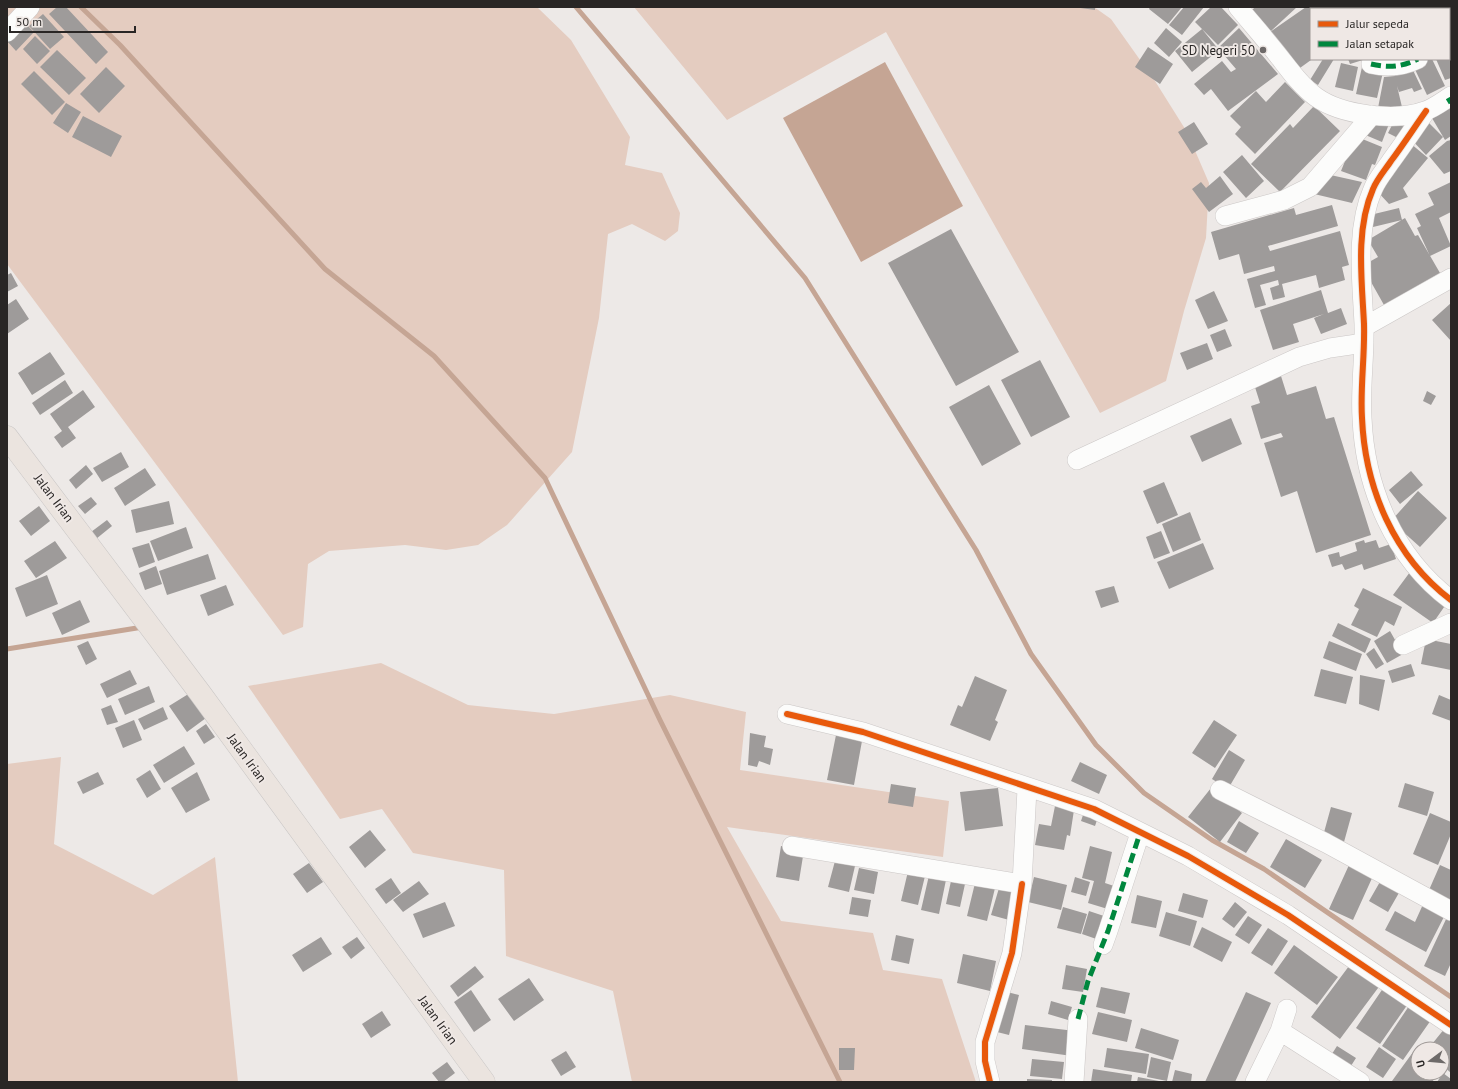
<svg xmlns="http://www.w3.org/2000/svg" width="1458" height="1089" font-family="'PT Sans',sans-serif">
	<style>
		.green { fill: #e4ccc0 }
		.water { fill: #c5a594 }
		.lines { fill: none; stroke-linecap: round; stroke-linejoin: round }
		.stream { stroke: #c5a594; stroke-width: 5 }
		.building { fill: #9e9b9a }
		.minor-casing { stroke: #cbc7c6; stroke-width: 20 }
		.major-casing { stroke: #cac7c6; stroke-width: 23 }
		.minor { stroke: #fcfcfb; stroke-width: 19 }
		.major { stroke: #ebe4df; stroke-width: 22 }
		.quiet { stroke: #00873e; stroke-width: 5; stroke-dasharray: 10 5; stroke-linecap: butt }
		.cycleway-casing { stroke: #efe8e5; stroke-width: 8 }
		.cycleway { stroke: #e8590c; stroke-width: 6 }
		.poi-dot { fill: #6e6a69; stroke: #efe8e5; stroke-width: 1.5 }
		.labels { text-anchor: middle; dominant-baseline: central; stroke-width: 4; stroke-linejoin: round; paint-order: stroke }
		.poi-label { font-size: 13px; fill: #292625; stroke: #efe8e5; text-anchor: end }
		.street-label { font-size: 13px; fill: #292625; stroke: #efe8e5 }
	</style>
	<rect width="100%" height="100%" fill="#ede9e7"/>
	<path class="green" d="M7,7H537L571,40L630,137L625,165L662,173L680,213L678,231L665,241L632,224L608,234L599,318L572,452L507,525L478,545L446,550L405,545L329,551L308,564L303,627L283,635L7,264Z
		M634,7H1094L1111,19L1155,81L1187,132L1209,183L1206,238L1184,311L1166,381L1100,413L886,32L727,120Z
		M381,663L468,705L554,714L670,695L746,712L740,770L949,801L943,857L727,827L781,921L873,933L883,970L942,979L976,1082H632L613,991L506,956L504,870L413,853L382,809L340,819L248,686Z
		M61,757L54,844L153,895L215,857L238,1082H7V764Z"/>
	<path class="water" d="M885,62L963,206L861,262L783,118Z"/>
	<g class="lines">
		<path class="stream" d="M81,7L120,45L325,269L434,356L545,478L660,720L840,1082
			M576,7L805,278L976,550L1031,654L1096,745L1144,793L1212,840L1264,869L1451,997
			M7,649L143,627"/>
	</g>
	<path class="building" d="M57,7H66L108,52L96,64L49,14Z
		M1073,7H1095V10Z
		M1150,7H1182L1168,24L1149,9Z
		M1184,7H1204L1182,35L1169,25Z
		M1211,7H1221L1238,25L1218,45L1195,22Z
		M1255,7H1297L1271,31L1252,10Z
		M1306,7H1339L1340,9H1311V60L1293,73L1270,32Z
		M43,14L64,37L50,49L29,26Z
		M25,23L34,32L16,51L7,41Z
		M1166,28L1182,42L1169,57L1154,43Z
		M1239,28L1278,74L1228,111L1211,89L1204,95L1194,84L1222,61L1231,72L1236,69L1218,48Z
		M1202,29L1219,50L1192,72L1175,51Z
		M35,36L50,51L37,64L23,49Z
		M1451,45V78L1445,80L1436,59H1449V46Z
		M1148,47L1173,64L1160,84L1135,67Z
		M57,50L86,78L69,95L40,67Z
		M1323,59H1334L1318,85L1310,80Z
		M1348,59H1366L1350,64Z
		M1420,59H1432L1445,86L1427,95L1412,63Z
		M1341,63L1358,67L1353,91L1335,87Z
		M1410,64L1422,89L1414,92L1412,88L1399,92L1397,86L1402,107L1378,108L1384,77L1395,76L1392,70Z
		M106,67L125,86L99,113L80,94Z
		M1362,67L1383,72L1377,98L1356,94Z
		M34,71L65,102L52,115L21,84Z
		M1285,82L1305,102L1255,154L1235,134L1241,127L1230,116L1256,91L1266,102Z
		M66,103L81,112L68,133L53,123Z
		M1451,105V136L1445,140L1429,113Z
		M1314,106L1340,131L1280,192L1251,164L1290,124L1293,128Z
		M83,116L122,136L111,157L72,137Z
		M1370,117L1389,124L1382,142L1363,134Z
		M1394,121L1404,127L1398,138L1388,133Z
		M1427,121L1443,137L1426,155L1410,138Z
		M1194,122L1208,144L1192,154L1178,132Z
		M1355,136L1382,147L1375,165L1372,164L1366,180L1341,171Z
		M1451,140V171L1444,174L1429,156L1447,141Z
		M1410,143L1428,158L1403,188L1408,197L1389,204L1376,190Z
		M1242,155L1264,181L1246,198L1223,172Z
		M1326,174L1362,182L1352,203L1310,193Z
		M1220,176L1233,194L1209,212L1192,189L1201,182L1206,188Z
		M1451,182V212L1439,218L1451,246L1430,256L1417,228L1421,226L1415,214L1434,205L1428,193Z
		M1332,205L1338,226L1268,246L1270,251L1340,231L1349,265L1342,267L1345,280L1319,288L1316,275L1282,284L1285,297L1273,300L1270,288L1279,285L1278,280L1260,285L1266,305L1255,308L1247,279L1275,271L1274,266L1244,274L1239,254L1219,260L1211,232L1294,208L1296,215Z
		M1399,208L1402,220L1373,227L1370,215Z
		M1405,218L1415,236L1418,235L1440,273L1384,305L1362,266L1378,257L1368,240Z
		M951,229L1019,352L956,386L888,263Z
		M11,273L18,286L7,292V275Z
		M1321,290L1328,313L1341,308L1347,324L1321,334L1314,318L1324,314L1293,324L1299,342L1273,350L1260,310Z
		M1214,291L1228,321L1208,329L1195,300Z
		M16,299L29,319L7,334V305Z
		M1451,303V341L1432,320Z
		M1225,329L1232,346L1217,352L1210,335Z
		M1207,343L1213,359L1187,370L1180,353Z
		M50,352L65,374L32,395L18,373Z
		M1040,360L1070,417L1031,437L1001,380Z
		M1281,376L1287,395L1316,386L1326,419L1334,417L1371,535L1316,553L1297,491L1281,497L1264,443L1283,437L1281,433L1261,439L1251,406L1260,403L1254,384Z
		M65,380L73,393L40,415L32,403Z
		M989,385L1021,444L982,466L949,407Z
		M83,390L95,407L68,427L76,438L62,448L54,437L62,431L50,414Z
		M1427,391L1436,396L1431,405L1423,401Z
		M1231,418L1242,444L1202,462L1190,436Z
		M121,452L129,467L102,482L93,468Z
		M86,465L93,474L76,489L69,480Z
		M145,468L156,485L125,506L114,488Z
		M1411,471L1423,485L1400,504L1389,490Z
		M1164,482L1178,515L1157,524L1143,491Z
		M1418,491L1447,518L1420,547L1391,521Z
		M91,497L97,504L85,514L78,506Z
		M169,501L174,524L136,533L131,510Z
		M39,506L50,521L31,536L19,521Z
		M1190,512L1201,540L1173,552L1162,524Z
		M107,520L112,526L96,539L91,532Z
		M186,527L193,548L158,561L150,541Z
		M1161,531L1170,553L1154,559L1146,537Z
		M1364,540L1365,543L1376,540L1379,548L1391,544L1396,559L1364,570L1362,564L1345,570L1342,564L1332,567L1328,555L1339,552L1340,557L1357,551L1355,543Z
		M55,541L67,558L36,578L24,561Z
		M149,543L155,562L139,568L132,548Z
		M1203,543L1214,569L1169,589L1157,562Z
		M208,554L216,579L167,595L159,571Z
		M156,566L162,584L145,590L139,573Z
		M1410,572L1449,600L1433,623L1393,595Z
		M47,575L58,604L26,617L15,588Z
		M226,585L234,605L208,616L200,595Z
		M1114,586L1119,602L1101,608L1095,591Z
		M1363,588L1402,607L1394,626L1385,621L1377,637L1351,625L1359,609L1354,606Z
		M80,600L90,622L62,635L52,613Z
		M1338,623L1371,639L1365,653L1332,636Z
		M1390,631L1403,654L1387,663L1374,641Z
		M1426,639L1451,644V670L1421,664Z
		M88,641L97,659L86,665L77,646Z
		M1329,641L1362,654L1356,671L1323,658Z
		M1374,648L1384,664L1376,669L1366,654Z
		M1411,664L1415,676L1392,683L1388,671Z
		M1321,669L1353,677L1346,704L1314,696Z
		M130,670L137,684L107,698L100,684Z
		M1360,675L1385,680L1379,711L1359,704Z
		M975,676L1007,690L995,720L998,722L990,741L950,725L958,705L962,707Z
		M149,686L155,702L125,715L118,699Z
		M190,693L206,718L187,732L169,706Z
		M1439,695L1451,700V721L1432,714Z
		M111,705L118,722L107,725L101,709Z
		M163,707L168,719L144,730L138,719Z
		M134,720L142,740L123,748L115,728Z
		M1214,720L1237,735L1215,768L1192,753Z
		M206,724L215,737L204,744L196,731Z
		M750,733L766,736L764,747L773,749L770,765L759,761L757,767L748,765Z
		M836,735L862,741L854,785L827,780Z
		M184,746L195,764L164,783L153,765Z
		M1229,750L1245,760L1228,789L1212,779Z
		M1080,762L1107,775L1099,794L1071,781Z
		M150,770L161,789L147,798L136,779Z
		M98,772L104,784L83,794L77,782Z
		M197,772L210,800L186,813L171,788Z
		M1405,783L1434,792L1427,816L1398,807Z
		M891,784L916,788L913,807L888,803Z
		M998,788L1003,826L965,831L960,792Z
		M1211,788L1242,813L1220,842L1188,817Z
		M1055,806L1074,810L1070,836L1067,835L1064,850L1035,845L1039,824L1051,826Z
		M1331,807L1352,813L1344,842L1323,836Z
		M1085,809L1099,814L1095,826L1081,821Z
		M1430,813L1451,822V834L1438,865L1413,854Z
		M1239,821L1259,833L1246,853L1227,842Z
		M370,830L386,850L365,868L349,847Z
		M1286,839L1322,860L1305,888L1270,867Z
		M781,846L804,850L799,881L776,877Z
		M1090,846L1112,852L1105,883L1117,887L1111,910L1088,903L1094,881L1082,878Z
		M835,861L855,866L849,892L828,887Z
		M309,863L323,882L307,893L293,874Z
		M1349,865L1373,876L1353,920L1329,909Z
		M1440,865L1451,870V900L1429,890Z
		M909,867L926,872L918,905L901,901Z
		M859,868L878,872L874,894L854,890Z
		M930,871L947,875L939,914L921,910Z
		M1034,877L1067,885L1061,910L1028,902Z
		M1075,877L1090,882L1086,896L1071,892Z
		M391,878L401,893L386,904L375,889Z
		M976,879L996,884L987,921L967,916Z
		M1381,880L1400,891L1388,912L1369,901Z
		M419,881L429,894L403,912L393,900Z
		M951,881L965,884L960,907L946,904Z
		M999,888L1017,893L1009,920L991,915Z
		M1183,893L1208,900L1203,918L1178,911Z
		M1137,895L1162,901L1156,928L1131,923Z
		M852,897L871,900L868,917L849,914Z
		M1425,900L1447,911L1426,952L1385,930L1395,911L1415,922Z
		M445,902L455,926L423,938L413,914Z
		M1235,902L1247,912L1234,928L1222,919Z
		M1063,907L1087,914L1081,934L1057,928Z
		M1089,911L1110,918L1102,941L1082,934Z
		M1166,912L1197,921L1190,946L1159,936Z
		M1448,915L1451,917V963L1445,976L1424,966Z
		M1248,916L1262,925L1249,944L1235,935Z
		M1202,927L1232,942L1222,962L1193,947Z
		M1268,928L1288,941L1272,966L1251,953Z
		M896,935L914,939L909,964L891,960Z
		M321,937L332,954L303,972L292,955Z
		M357,937L365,948L351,959L342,947Z
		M1294,945L1338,977L1317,1005L1274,973Z
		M963,954L996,961L990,991L957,983Z
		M1352,962L1381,984L1340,1039L1311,1017Z
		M1066,965L1087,969L1083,992L1062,989Z
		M475,966L484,977L458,997L450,986Z
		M529,978L544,1000L514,1021L498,999Z
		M1386,984L1410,1001L1380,1044L1356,1028Z
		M1101,987L1130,993L1125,1014L1096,1007Z
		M471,990L491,1020L474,1032L454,1002Z
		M1003,991L1019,995L1009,1035L993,1031Z
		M1246,992L1271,1003L1235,1082H1205Z
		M1051,1001L1072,1007L1068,1020L1048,1014Z
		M1409,1006L1431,1020L1403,1060L1382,1046Z
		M382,1011L391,1025L371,1038L362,1024Z
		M1098,1012L1132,1020L1127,1042L1092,1034Z
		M1025,1025L1075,1031L1072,1056L1022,1049Z
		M1141,1028L1179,1040L1173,1060L1135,1048Z
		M1445,1028L1451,1033V1073L1442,1065V1049H1428Z
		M1337,1046L1356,1058L1349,1069L1330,1057Z
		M1379,1047L1396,1059L1383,1078L1366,1067Z
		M839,1048H855L854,1070H839Z
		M1107,1048L1149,1054L1146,1074L1104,1067Z
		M1416,1048L1418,1050V1073H1439L1432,1082H1393L1392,1081Z
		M566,1051L576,1067L561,1076L551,1060Z
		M1151,1057L1171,1062L1167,1081L1147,1077Z
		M1032,1059L1064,1062L1062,1079L1030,1076Z
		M447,1062L455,1073L443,1082H439L432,1073Z
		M1093,1069L1132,1075L1131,1082H1091Z
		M1175,1070L1192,1074L1191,1082H1172Z
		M1443,1073L1451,1079V1082H1437Z
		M1138,1077L1159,1081V1082H1137Z
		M1027,1079L1052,1080V1082H1027Z"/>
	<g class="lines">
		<defs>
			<path id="minor" d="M1238,7C1252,24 1267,41 1281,59C1291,72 1302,87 1316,97C1341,115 1395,122 1425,111C1434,108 1443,101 1451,96
				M7,32L30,7
				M1449,44L1451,43
				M1371,64C1388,68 1402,67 1418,59
				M1426,111C1414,128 1403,145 1391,161C1385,170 1377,179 1373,189C1355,230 1362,281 1364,324C1365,356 1360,387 1362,418C1365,488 1394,557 1451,600
				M1225,216L1284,200L1310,187L1372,115
				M1364,327L1451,278
				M1077,460L1299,357L1330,348L1364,343
				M1403,645L1451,623
				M787,714L863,732L1094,809L1188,856L1288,915L1451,1025
				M1220,790L1326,843L1451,911
				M792,846L1022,884L1027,789
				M1103,945L1108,931L1140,833
				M1287,1009L1280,1031L1360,1082
				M990,1082L985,1061V1042L1012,953L1022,884
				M1074,1082L1078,1019
				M1255,1082L1280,1031"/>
			<path id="major" d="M7,437L200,693L484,1082"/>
		</defs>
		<use href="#minor" class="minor-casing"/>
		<use href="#major" class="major-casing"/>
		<use href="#minor" class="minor"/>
		<use href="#major" class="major"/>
		<path class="quiet" d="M1449,44L1451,43
			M1371,64C1388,68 1402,67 1418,59
			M1448,98L1451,103
			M1078,1019L1088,981L1108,931L1140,833"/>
		<defs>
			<path id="cycleway" d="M1426,111C1414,128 1403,145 1391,161C1385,170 1377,179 1373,189C1355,230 1362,281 1364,324C1365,356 1360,387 1362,418C1365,488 1394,557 1451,600
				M787,714L863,732L1094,809L1188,856L1288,915L1451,1025
				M990,1082L985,1061V1042L1012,953L1022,884"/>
		</defs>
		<use href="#cycleway" class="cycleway-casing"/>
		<use href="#cycleway" class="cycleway"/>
	</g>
	<circle class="poi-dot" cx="1263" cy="50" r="4"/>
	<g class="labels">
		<g class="poi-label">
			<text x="1255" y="50">SD Negeri 50</text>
		</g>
		<g class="street-label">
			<text transform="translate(54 498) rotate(53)">Jalan Irian</text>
			<text transform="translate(247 758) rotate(54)">Jalan Irian</text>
			<text transform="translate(438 1020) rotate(54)">Jalan Irian</text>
		</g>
	</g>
	<rect width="1458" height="1089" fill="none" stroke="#292625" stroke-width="16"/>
	<rect x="1310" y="8" width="140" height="52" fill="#efe8e5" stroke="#a09a98"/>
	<rect x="1318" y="21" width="20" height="6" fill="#e8590c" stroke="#a09a98"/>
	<text x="1346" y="28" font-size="12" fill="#292625">Jalur sepeda</text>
	<rect x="1318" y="41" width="20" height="6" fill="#00873e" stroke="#a09a98"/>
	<text x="1346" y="48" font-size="12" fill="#292625">Jalan setapak</text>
	<g transform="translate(1430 1061) rotate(254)"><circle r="19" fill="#efe8e5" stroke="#a09a98"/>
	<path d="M0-3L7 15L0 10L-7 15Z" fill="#6e6a69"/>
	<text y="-6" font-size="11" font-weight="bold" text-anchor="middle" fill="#292625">U</text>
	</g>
	<path d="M10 26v6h125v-6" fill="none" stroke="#292625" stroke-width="2"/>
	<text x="16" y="26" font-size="12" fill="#292625" stroke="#efe8e5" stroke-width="3" paint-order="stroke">50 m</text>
</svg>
